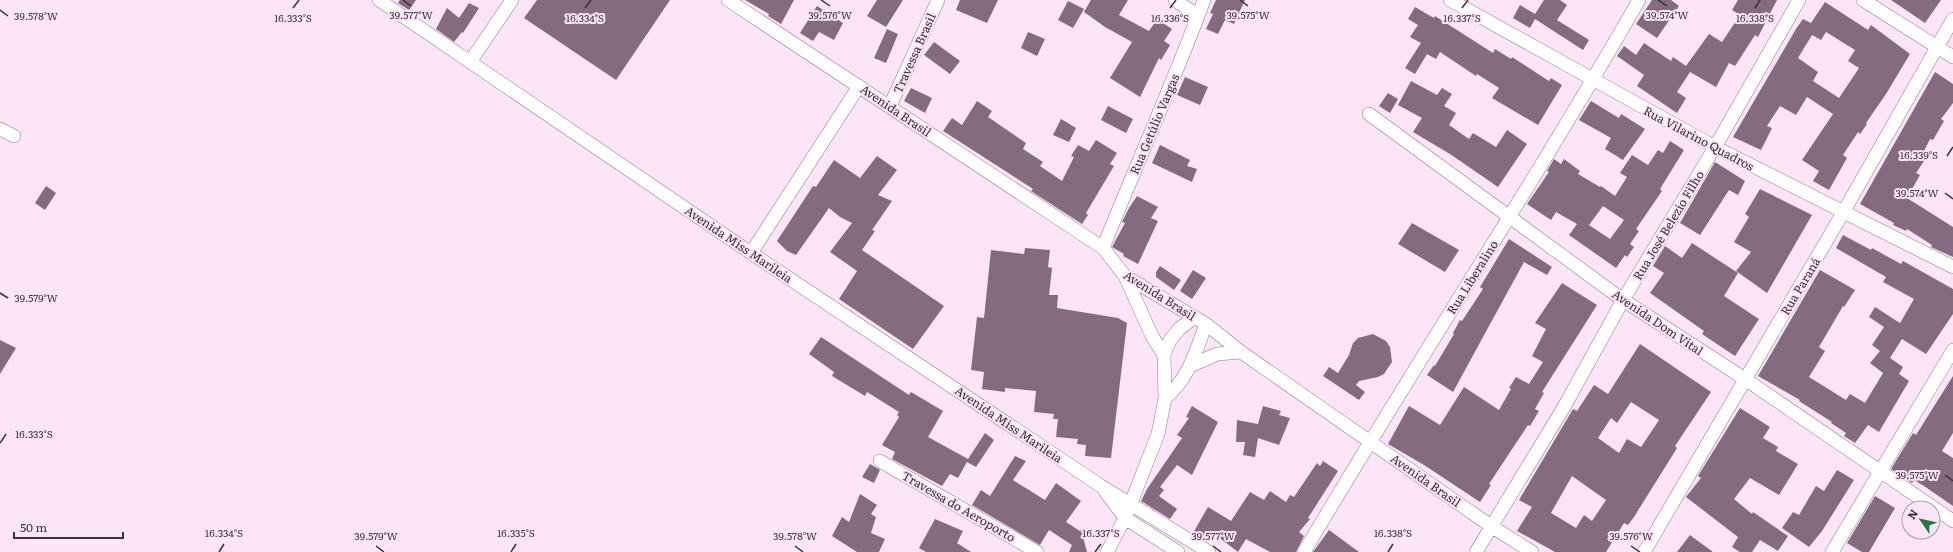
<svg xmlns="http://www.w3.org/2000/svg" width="1953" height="552" font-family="Literata,serif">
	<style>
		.building { fill: #856b80; fill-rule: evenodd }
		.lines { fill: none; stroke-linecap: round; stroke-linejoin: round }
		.street-casing { stroke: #92788d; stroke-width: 14 }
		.street { stroke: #fff; stroke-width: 13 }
		.ticks { fill: none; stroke: #3b3039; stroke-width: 1.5 }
		.labels { text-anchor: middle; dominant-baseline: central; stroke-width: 4; stroke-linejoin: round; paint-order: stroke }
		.street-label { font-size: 12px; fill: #3b3039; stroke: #fce5f7 }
		.ticks-label { font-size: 10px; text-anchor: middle; fill: #3b3039; stroke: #fce5f7; stroke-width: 4; stroke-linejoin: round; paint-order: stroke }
	</style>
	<rect width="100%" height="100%" fill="#fce5f7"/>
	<path class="building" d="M400,0H416L409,10L398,3Z
		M537,0H670L616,80L524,18Z
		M745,0H794L781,24L768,16L769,14Z
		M877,0H903L886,27L867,16Z
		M960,0H998L987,23L956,10Z
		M1091,0H1128L1119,15L1149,31L1157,19L1172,29L1164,41L1170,45L1161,60L1159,58L1140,97L1110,78L1132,42L1105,27L1084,12Z
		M1216,0H1245L1234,24L1225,20L1218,34L1206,29L1213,14L1210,13Z
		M1544,0H1560L1567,5L1557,20L1589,40L1583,50L1535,19L1530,28L1513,18L1520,5L1535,14Z
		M1652,0H1671L1679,6L1657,38L1636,24Z
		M1738,0H1777L1758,37L1755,35L1735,66L1729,63L1716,87L1690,72L1677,92L1686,98L1677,113L1637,86L1644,75L1617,56L1624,46L1636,55L1644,43L1671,61L1673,57L1686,66L1709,34L1722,42L1740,15L1732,10Z
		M1891,0H1941L1925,23Z
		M1068,1L1084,9L1073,28L1058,20Z
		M1825,2L1868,30L1871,25L1910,54L1886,94L1866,123L1867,124L1860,134L1858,132L1843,155L1847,158L1829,190L1813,181L1819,171L1802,160L1833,114L1807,97L1796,115L1780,106L1767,126L1772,128L1761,150L1733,137L1796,29L1803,19L1811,23ZM1826,32L1855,50L1848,61L1859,68L1839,98L1813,81L1818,72L1798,58L1812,35L1821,40Z
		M469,3L479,8L463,33L462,32L454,42L436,29L447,8L459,18Z
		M817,6L843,23L834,40L819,32L813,41L800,33Z
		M1415,7L1434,18L1435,16L1493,53L1495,49L1511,59L1512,57L1549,81L1551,78L1562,85L1538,125L1492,98L1499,88L1477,74L1476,76L1440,52L1436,59L1427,54L1415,74L1405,68L1421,43L1410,37L1418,25L1408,19Z
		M887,29L898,34L886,63L874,58Z
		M1028,32L1045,39L1037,56L1021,48Z
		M934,42L960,61L950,74L924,55Z
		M1935,72L1953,84V103L1941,119L1944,121L1933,140L1930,139L1920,159L1924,161L1916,173L1920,175L1907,198L1953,227V257L1931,247L1932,245L1907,229L1906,231L1893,225L1894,223L1860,204Z
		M1185,77L1208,87L1200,105L1177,95Z
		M1411,81L1437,95L1442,88L1452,94L1444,106L1456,113L1449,125L1469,139L1473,133L1496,147L1507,130L1527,144L1498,187L1450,154L1413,132L1422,118L1398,105Z
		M911,88L932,98L925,113L904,101Z
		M1388,93L1398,99L1390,113L1379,106Z
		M977,101L992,111L988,117L1026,143L1023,149L1043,162L1040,166L1062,181L1074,157L1071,156L1078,145L1089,151L1096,140L1117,153L1110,164L1114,166L1086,213L1088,215L1082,224L1031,191L1033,189L943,131L952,118L962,125Z
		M1591,101L1619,118L1621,114L1645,129L1623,160L1605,149L1611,138L1579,120Z
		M1108,106L1133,119L1126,133L1101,120Z
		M1061,119L1076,128L1069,142L1053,135Z
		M1670,141L1684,150L1660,189L1662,191L1636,229L1639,231L1630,244L1634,247L1627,257L1625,255L1616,268L1569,235L1577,224L1556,212L1551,220L1527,204L1549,172L1547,171L1554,159L1561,164L1564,159L1580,171L1578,174L1600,187L1601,186L1615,196L1627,177L1620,173L1632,155L1648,165L1658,150L1663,153ZM1603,206L1624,220L1610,239L1589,225Z
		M1160,145L1190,160L1187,166L1197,169L1192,182L1152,163Z
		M877,156L897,170L878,195L892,201L872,230L875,231L862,250L944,306L913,349L839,299L857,271L830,252L852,223L840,217L829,208L796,255L787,251L777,241L813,186L816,187L834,160L860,178Z
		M1715,162L1745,181L1738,195L1729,190L1700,235L1680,223Z
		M46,186L56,193L45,210L35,203Z
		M1760,189L1812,215L1767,293L1736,271L1751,252L1734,242L1749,217L1745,214Z
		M1137,196L1158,207L1151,218L1158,221L1138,264L1123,256L1124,254L1112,247L1125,223L1122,222L1129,208Z
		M1412,223L1459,250L1445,272L1398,244Z
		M1843,235L1871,250L1872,248L1901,264L1903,261L1953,289V314L1926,354L1902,339L1890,358L1903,367L1899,374L1909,381L1879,432L1868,425L1855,443L1844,436L1846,433L1831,423L1832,422L1799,401L1800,400L1758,376L1820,270L1855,290L1844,307L1843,306L1819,347L1825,351L1809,377L1846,400L1850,394L1865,403L1883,373L1870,363L1880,351L1872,345L1884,327L1869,317L1875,307L1900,323L1914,299L1883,282L1886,277L1836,248Z
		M1509,239L1552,267L1547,275L1524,262L1453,392L1427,375L1434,365L1435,366L1454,334L1453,333L1460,320L1462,321L1483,289L1480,287Z
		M1692,243L1738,273L1724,296L1759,319L1735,356L1702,334L1704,331L1650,293L1664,273L1653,266L1665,246L1682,258Z
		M1025,248L1050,250L1048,267L1052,268L1049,295H1058L1057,308L1118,318L1127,323L1111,458L1085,456L1086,445L1077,444L1078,439L1056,437L1058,419H1053L1054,414L1034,412L1036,391L1005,388V392L982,389L984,372L971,370L977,317L984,318L991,250L1024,254Z
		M1160,266L1181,280L1174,290L1156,277V272Z
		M1193,270L1206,278L1192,299L1180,291Z
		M1562,283L1597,305L1542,392L1544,393L1535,409L1539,411L1530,426L1528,425L1489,484L1491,485L1480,502L1424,465L1388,444L1409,406L1440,425L1464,387L1499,410L1511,389L1509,388L1516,377L1529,384L1543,362L1532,356L1546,329L1535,323Z
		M1373,334L1386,341L1390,347L1392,362L1384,374L1378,377L1359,381L1356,385L1365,392L1359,400L1323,376L1329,367L1338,373L1349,355L1353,343L1358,338Z
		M821,337L909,395L911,392L943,411L928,437L968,459L985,433L994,440L976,467L967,462L958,478L950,474L942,486L892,459L895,452L882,445L899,417L897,415L899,412L867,392L865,396L832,376L834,372L809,354Z
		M0,340L16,348L0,374Z
		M1640,344L1711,392L1675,446L1677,448L1634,517L1628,525L1624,523L1606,552H1555L1517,531L1532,507L1519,500L1573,409L1577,411L1594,385L1608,394ZM1631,402L1659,420L1641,447L1627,439L1619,453L1598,438L1611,418L1617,423ZM1572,476L1606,500L1592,521L1584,515L1576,528L1551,513Z
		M1953,376V433L1942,451L1953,458V506L1924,486L1914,480L1912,483L1891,469L1913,433L1916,435Z
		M1192,406L1218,422L1192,475L1177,465L1160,487L1164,490L1159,496L1177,509L1170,519L1141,501L1147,489L1182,438L1177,435L1189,418L1186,417Z
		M1263,406L1281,411L1279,415L1290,418L1279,445L1258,438L1255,457L1243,455L1245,442H1236L1237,420L1258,424Z
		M1740,408L1770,427L1763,438L1778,447L1776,451L1798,464L1779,495L1750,478L1734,499L1752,514L1753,512L1788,536L1778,551L1760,540L1752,552H1740L1732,547L1738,537L1686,497L1701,478L1698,476Z
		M1015,456L1026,461L1013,480L1045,500L1056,483L1081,501L1066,522L1080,531L1081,529L1085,534L1083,537L1087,552H1069L1072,545L1049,530L1040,545L972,505L981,490L990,496Z
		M1323,461L1338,471L1308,518L1310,519L1299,532L1304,536L1296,552H1270L1246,539L1238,552L1212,532L1206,541L1193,533L1208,507L1231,521L1250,492L1264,500L1270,491L1286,502L1290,495L1294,497L1317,463L1320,466Z
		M870,464L880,470L874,483L862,477Z
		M1837,470L1854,480L1822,531L1809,547L1782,528L1793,512L1799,515L1816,486L1824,491Z
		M860,494L877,505L871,514L876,517L871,533L885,539L879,552H857L832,536L842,517L849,522Z
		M1875,496L1895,508L1869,552H1862L1847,543Z
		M935,519L963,531L957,543L971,552H926L919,548Z
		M1329,530L1359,552H1313Z
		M1690,535L1698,541L1713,552H1677Z"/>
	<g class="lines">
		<defs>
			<path id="street" d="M379,0L751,253L1101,486L1209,552
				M728,0L1103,248L1125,276L1206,324L1241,352L1491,526L1532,552
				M1175,0L1198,16
				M1450,0L1715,147L1953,267
				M1863,0L1953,57
				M470,62L512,0
				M890,106L938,0
				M1369,114L1623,300L1745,379L1953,521
				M0,129L14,136
				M1103,248C1136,165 1173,84 1204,0
				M751,253L859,86
				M1125,276L1152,336L1164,355
				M1190,366L1217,354L1241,352
				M1165,398C1188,380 1196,351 1206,324
				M880,461L1037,552
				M1105,491L1125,518L1178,552
				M1107,552L1125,518L1158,434L1165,398L1164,355L1170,340L1180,328L1195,317
				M1304,552C1413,367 1532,187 1639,0
				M1476,552L1564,407L1623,300L1715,147L1799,0
				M1644,552L1844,211L1953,19
				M1832,552L1953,350"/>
		</defs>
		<use href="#street" class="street-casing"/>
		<use href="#street" class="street"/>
	</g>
	<path class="ticks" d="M403,0L411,6M821,0L830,6M1240,0L1248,6M1658,0L1667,6M293,8L299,0M585,8L591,0M1170,8L1176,0M1462,8L1468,0M1755,8L1760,0M0,10L8,16M1947,156L1953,147M1945,193L1953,199M0,293L8,298M0,443L6,434M1945,475L1953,481M376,546L384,552M795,546L803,552M1213,546L1221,552M1631,546L1640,552M219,552L224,544M511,552L516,544M1095,552L1101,544M1388,552L1393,544"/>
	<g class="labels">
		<g class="street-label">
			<text transform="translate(914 53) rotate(-66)">Travessa Brasil</text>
			<text transform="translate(896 110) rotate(34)">Avenida Brasil</text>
			<text transform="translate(1154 124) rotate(-67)">Rua Getúlio Vargas</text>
			<text transform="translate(1699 138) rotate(28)">Rua Vilarino Quadros</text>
			<text transform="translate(1668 225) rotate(-59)">Rua José Belezio Filho</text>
			<text transform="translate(739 244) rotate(34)">Avenida Miss Marileia</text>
			<text transform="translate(1472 277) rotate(-58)">Rua Liberalino</text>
			<text transform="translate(1800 286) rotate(-59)">Rua Paraná</text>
			<text transform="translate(1160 295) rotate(32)">Avenida Brasil</text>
			<text transform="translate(1658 322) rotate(34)">Avenida Dom Vital</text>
			<text transform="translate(1009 424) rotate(34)">Avenida Miss Marileia</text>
			<text transform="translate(1426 480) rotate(35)">Avenida Brasil</text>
			<text transform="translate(959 506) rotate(30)">Travessa do Aeroporto</text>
		</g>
	</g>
	<g class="ticks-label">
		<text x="411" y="19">39.577°W</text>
		<text x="830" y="19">39.576°W</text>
		<text x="1248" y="19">39.575°W</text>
		<text x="1667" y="19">39.574°W</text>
		<text x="36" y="20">39.578°W</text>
		<text x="293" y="22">16.333°S</text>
		<text x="585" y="22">16.334°S</text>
		<text x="1170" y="22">16.336°S</text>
		<text x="1462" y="22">16.337°S</text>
		<text x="1755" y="22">16.338°S</text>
		<text x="1919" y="159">16.339°S</text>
		<text x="1917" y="197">39.574°W</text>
		<text x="36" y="302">39.579°W</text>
		<text x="34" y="438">16.333°S</text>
		<text x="1917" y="479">39.575°W</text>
		<text x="224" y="537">16.334°S</text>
		<text x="516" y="537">16.335°S</text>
		<text x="1101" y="537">16.337°S</text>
		<text x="1393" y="537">16.338°S</text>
		<text x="376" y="540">39.579°W</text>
		<text x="795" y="540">39.578°W</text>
		<text x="1213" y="540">39.577°W</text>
		<text x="1631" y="540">39.576°W</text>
	</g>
	<g transform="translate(1921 520) rotate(304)"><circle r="19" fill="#fce5f7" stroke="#af9dab"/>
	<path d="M0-3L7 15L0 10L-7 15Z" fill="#277645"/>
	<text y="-6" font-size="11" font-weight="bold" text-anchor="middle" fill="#3b3039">N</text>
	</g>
	<path d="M14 532v6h109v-6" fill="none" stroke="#3b3039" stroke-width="2"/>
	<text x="20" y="532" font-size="12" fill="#3b3039" stroke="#fce5f7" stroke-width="3" paint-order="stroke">50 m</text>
</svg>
